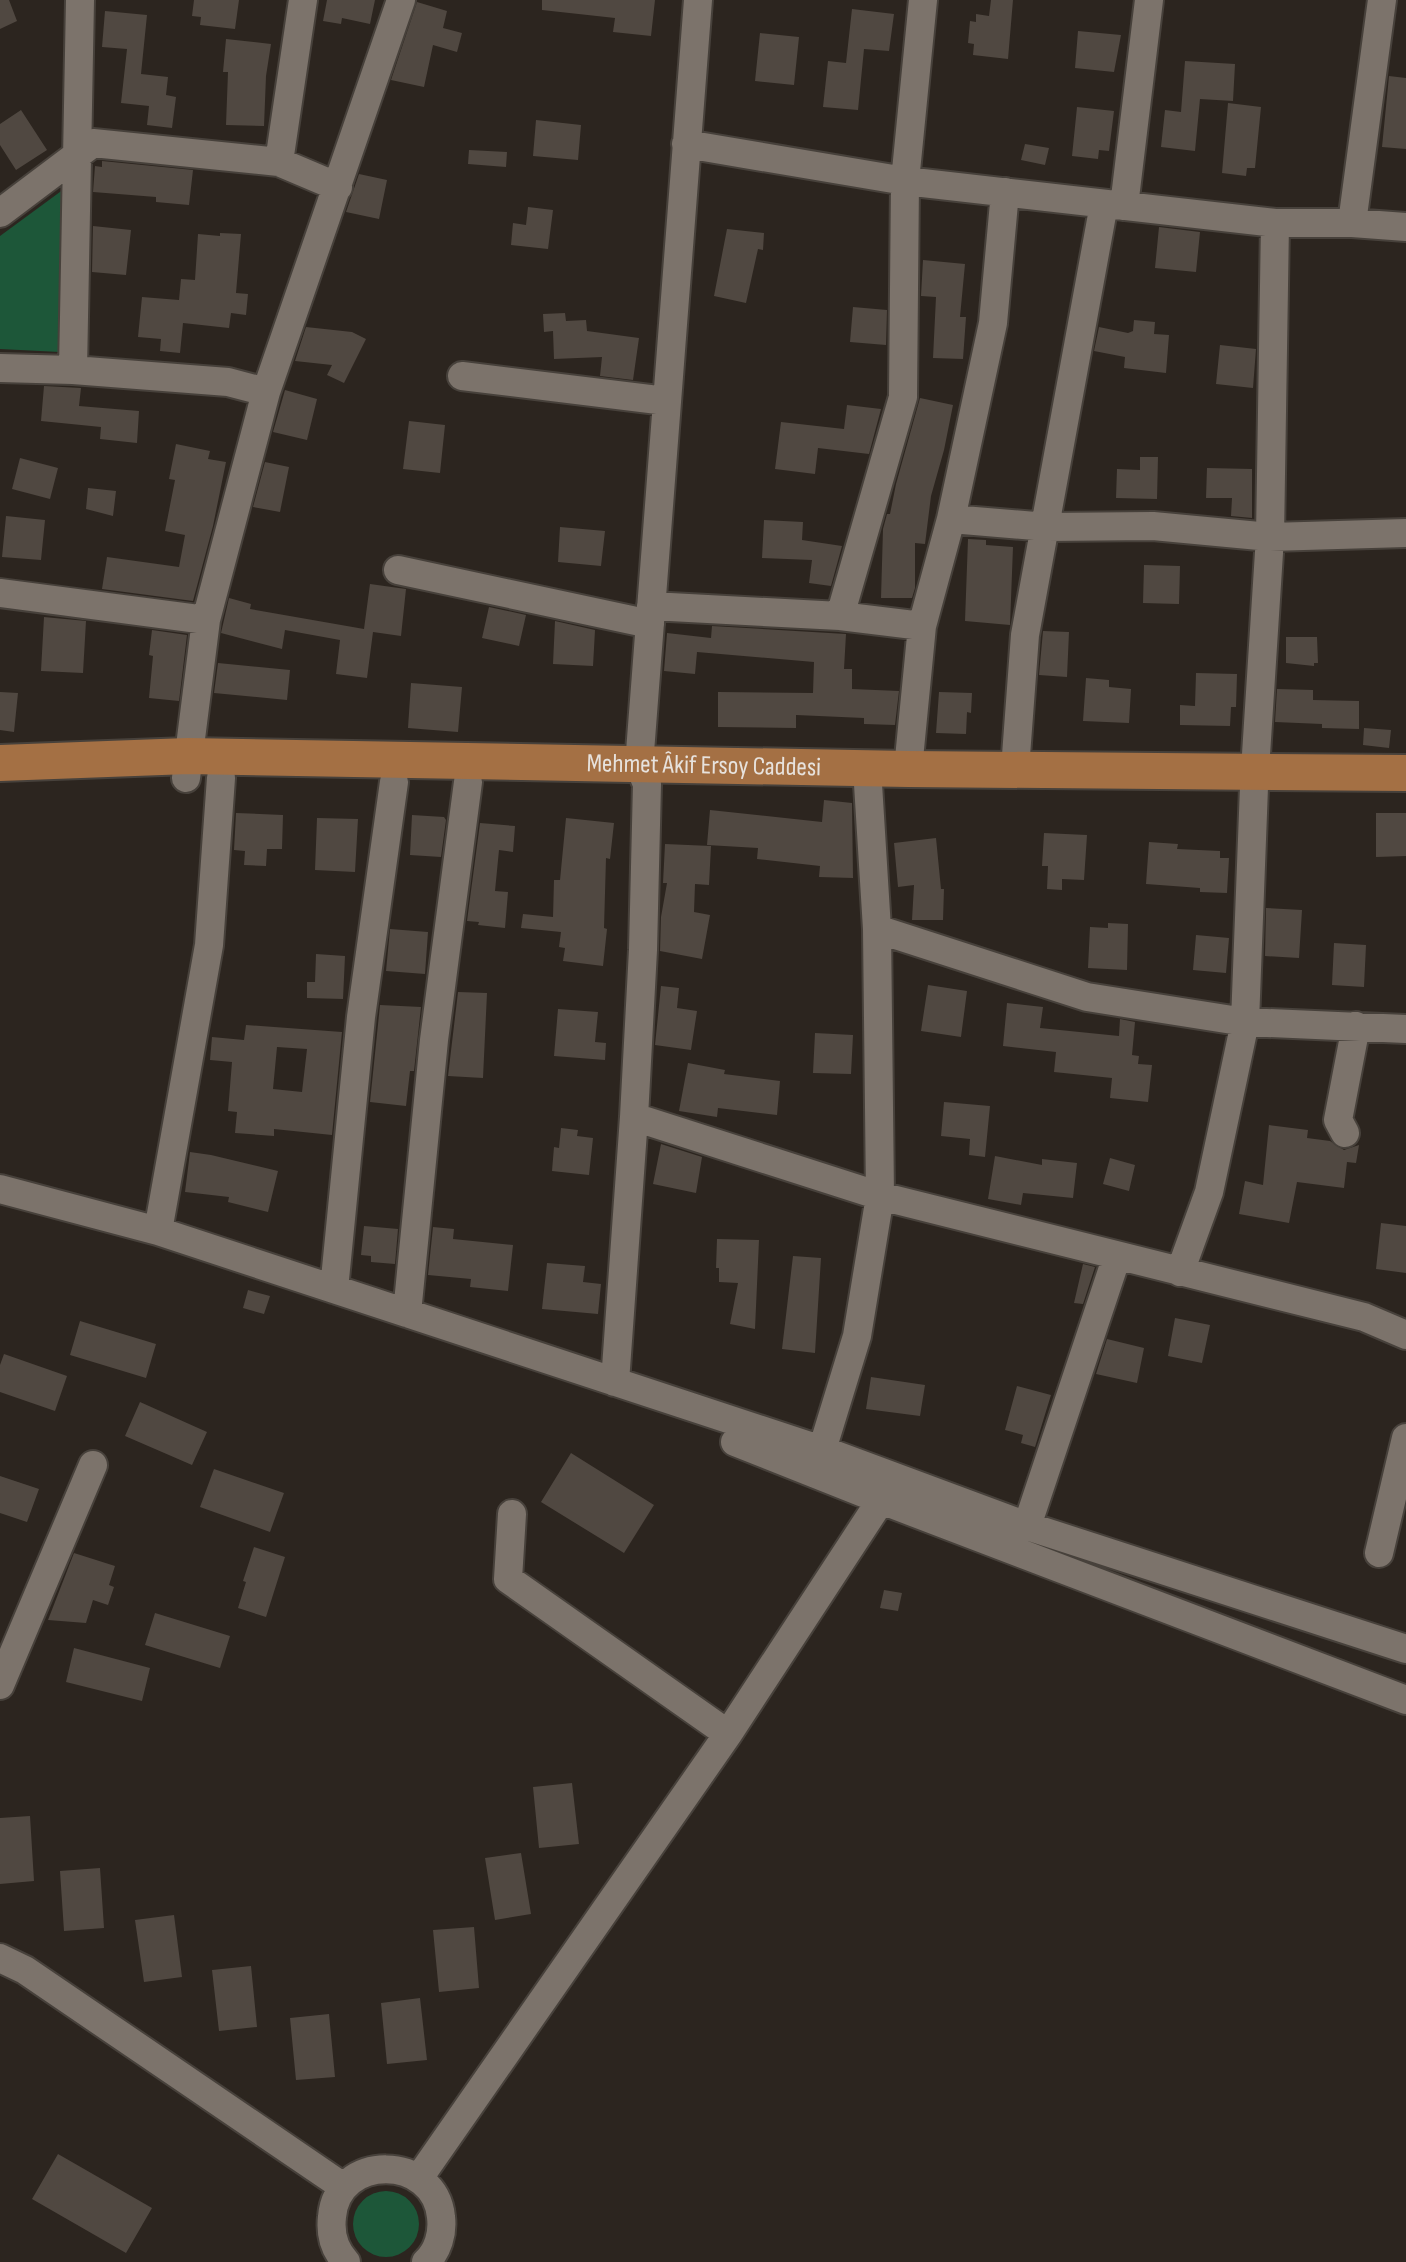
<svg xmlns="http://www.w3.org/2000/svg" width="1406" height="2262" font-family="'Sofia Sans Condensed',sans-serif">
	<style>
		.green { fill: #1d5739 }
		.building { fill: #504841; fill-rule: evenodd }
		.lines { fill: none; stroke-linecap: round; stroke-linejoin: round }
		.minor-casing { stroke: #47413b; stroke-width: 32 }
		.major-casing { stroke: #47413b; stroke-width: 40 }
		.minor { stroke: #7c736b; stroke-width: 28 }
		.major { stroke: #a47044; stroke-width: 36 }
		.labels { text-anchor: middle; dominant-baseline: central; stroke-width: 6; stroke-linejoin: round; paint-order: stroke }
		.street-label { font-size: 26px; fill: #e7e2dd; stroke: #2c251f }
	</style>
	<rect width="100%" height="100%" fill="#2c251f"/>
	<path class="green" d="M64,189L60,352L0,349V236Z
		M353 2224a33 33 0 1 1 66 0a33 33 0 1 1-66 0Z"/>
	<path class="building" d="M0,0H9L17,21L0,29Z
		M194,0H239L235,29L200,25L201,17L192,16Z
		M327,0H375L370,24L342,18L341,24L323,21Z
		M542,0H655L651,36L613,32L615,18L542,10Z
		M991,0H1013L1008,59L973,55L974,44L968,43L970,21L976,22V14L989,16Z
		M417,2L447,11L443,28L462,33L457,52L433,45L424,87L391,80Z
		M852,9L894,14L889,51L864,49L858,110L823,107L828,61L846,63Z
		M105,11L147,15L141,74L168,77L166,95L176,97L172,128L147,125L149,106L121,103L127,49L102,47Z
		M1078,31L1121,35L1114,72L1075,68Z
		M760,33L799,37L794,85L755,81Z
		M226,39L271,44L266,76L264,126L226,125L228,72H223Z
		M1185,61L1235,64L1233,101L1200,99L1195,151L1161,147L1165,110L1181,112Z
		M1389,76L1406,78V149L1382,147Z
		M1228,103L1261,107L1255,168H1247L1246,176L1222,173Z
		M1077,107L1114,111L1109,151L1099,150L1098,159L1072,156Z
		M21,110L47,150L16,170L0,145V124Z
		M536,120L581,125L578,160L533,156Z
		M1025,144L1049,148L1045,165L1021,160Z
		M469,150L507,152L506,167L468,164Z
		M102,161L193,170L189,205L156,202V197L93,192L95,166L102,167Z
		M359,174L387,180L379,219L346,212Z
		M528,207L553,210L548,249L511,245L513,223L526,225Z
		M93,226L131,230L126,275L92,272Z
		M1159,227L1200,232L1196,272L1155,268Z
		M727,229L764,233L763,250L758,249L746,303L714,296Z
		M220,233L241,234L236,293L248,294L246,315L231,313L229,328L183,323L180,353L160,351L161,339L138,337L142,297L179,300L181,279L195,280L198,234L220,236Z
		M923,260L965,264L960,317H966L963,359L933,358L936,297L921,296Z
		M853,307L887,310L886,345L850,342Z
		M565,313L566,321L586,320L587,331L639,338L633,380L600,376L602,357L554,359L553,331L544,332L543,314Z
		M1134,320L1155,322L1154,334L1169,335L1166,373L1124,368L1125,357L1094,351L1099,327L1128,333L1133,331Z
		M306,327L352,332L366,339L344,383L327,375L332,365L295,361Z
		M1220,345L1256,349L1253,388L1216,384Z
		M44,386L81,388L79,406L139,411L137,443L100,439L101,427L41,421Z
		M285,390L317,399L307,440L273,432Z
		M920,398L953,405L944,450L931,496L925,544L915,543V588L912,598H881L883,529L887,514H890L896,484Z
		M847,405L881,409L869,454L818,448L815,474L775,469L781,422L844,429Z
		M409,421L445,425L440,473L403,469Z
		M176,444L210,451L208,459L226,462L213,526L193,601L102,589L107,557L179,567L185,535L165,531L175,480L169,479Z
		M1140,457H1158L1157,499L1116,498L1117,469L1140,470Z
		M20,458L58,468L50,499L12,489Z
		M265,462L289,467L280,512L253,507Z
		M1207,468L1252,469V518L1231,516L1232,498H1206Z
		M88,488L116,491L113,516L86,509Z
		M6,516L45,520L41,560L2,557Z
		M764,520L803,522L802,540L842,546L831,586L809,583L812,560L762,558Z
		M560,527L605,531L601,566L558,562Z
		M968,539L986,540V545L1013,547L1010,625L965,621Z
		M1144,565L1180,566L1179,604L1143,603Z
		M370,584L406,589L401,636L373,632L367,678L336,674L340,640L285,630L282,649L221,633L229,598L251,604L250,609L364,629Z
		M489,607L526,615L519,646L482,638Z
		M44,617L86,621L83,673L41,671Z
		M555,621L595,630L593,666L553,664Z
		M712,626L846,634L844,669H852V689L899,691L895,725L864,724V718L796,715V728L718,727V692L813,693L814,662L697,652L695,674L664,671L667,633L711,638Z
		M152,630L187,635L179,701L149,698L153,656L149,655Z
		M1043,631L1069,632L1067,677L1039,675Z
		M1286,637H1317L1318,663H1314V666L1286,663Z
		M218,663L290,670L287,700L214,693Z
		M1196,673L1237,674L1236,707H1231L1230,726L1180,725V705L1195,706Z
		M1086,678L1109,680V687L1131,689L1129,723L1083,721Z
		M411,683L462,687L458,732L408,728Z
		M1277,689L1313,690V700L1359,701V729L1322,728V724L1275,722Z
		M0,692L18,693L14,732L0,730Z
		M939,692L972,693L971,713L967,712L966,734L936,733Z
		M1364,728L1391,730L1389,748L1363,745Z
		M824,800L852,803L853,878L819,877L820,866L757,859L758,848L707,845L710,810L822,822Z
		M236,813L283,815L282,849H267L266,866L244,865L245,851L234,850Z
		M1376,813H1406V856L1376,857Z
		M412,815L444,817L446,820L441,857L410,855Z
		M317,818L358,819L355,872L315,870Z
		M566,818L614,823L610,859L606,858L604,928L607,929L603,966L563,961L565,948L559,947L561,932L521,928L523,914L553,917L554,880H560Z
		M480,823L515,826L513,852L499,850L495,891L508,892L505,928L478,925L479,922L467,921Z
		M1044,833L1087,835L1084,880L1062,879V890L1047,889L1048,866H1042Z
		M936,838L941,889H944L943,920H912L914,885L898,887L894,843Z
		M1149,842L1178,844L1177,849L1220,851V858H1229L1227,893L1200,892V888L1146,884Z
		M665,844L711,846L709,885L695,884L694,912L710,915L702,959L660,951L661,917L667,883H663Z
		M1266,908L1302,910L1299,958L1265,956Z
		M1108,923L1128,924L1127,970L1088,968L1090,927L1108,928Z
		M390,929L428,932L425,974L386,971Z
		M1196,935L1229,938L1226,973L1193,970Z
		M1334,943L1366,945L1364,987L1332,985Z
		M316,954L345,956L343,999L307,998V982H315Z
		M928,985L967,991L961,1037L921,1031Z
		M661,986L679,988L677,1008L697,1011L691,1050L655,1045Z
		M458,992L487,993L483,1078L448,1076Z
		M1007,1003L1043,1007L1040,1028L1119,1036L1120,1019L1135,1022L1132,1055L1139,1056L1138,1064L1152,1065L1148,1102L1110,1098L1112,1078L1054,1072L1056,1052L1003,1046Z
		M380,1005L421,1007L414,1071H410L406,1106L370,1102Z
		M558,1009L598,1012L595,1042L606,1043L605,1060L554,1056Z
		M246,1025L342,1032L332,1135L274,1129V1136L235,1133L237,1112L228,1111L232,1062L210,1060L212,1037L244,1040ZM277,1047L307,1049L302,1092L273,1089Z
		M815,1033L853,1035L851,1074L813,1073Z
		M688,1063L725,1070L724,1074L780,1081L777,1115L718,1108L717,1117L679,1111Z
		M944,1102L990,1106L985,1157L969,1155L970,1139L941,1136Z
		M1269,1125L1308,1130L1307,1138L1330,1141L1344,1150L1359,1145L1356,1163L1347,1162L1344,1188L1297,1182L1289,1223L1239,1214L1245,1181L1263,1185Z
		M561,1128L578,1130L577,1136L593,1138L589,1175L552,1171L554,1147L559,1148Z
		M661,1144L702,1157L696,1193L653,1184Z
		M190,1152L211,1155L278,1171L268,1212L228,1202L229,1197L185,1192Z
		M995,1156L1042,1165V1159L1077,1163L1073,1198L1023,1193L1021,1205L988,1199Z
		M1110,1158L1135,1165L1129,1191L1103,1184Z
		M1381,1223L1406,1226V1273L1376,1269Z
		M364,1226L398,1229L395,1264L371,1262V1256L361,1255Z
		M433,1227L454,1229L453,1239L513,1245L508,1291L470,1287L471,1279L428,1275Z
		M717,1239L759,1240L755,1329L730,1324L738,1283L719,1282V1268H716Z
		M793,1256L821,1258L815,1353L782,1349Z
		M547,1263L585,1266L583,1282L601,1284L598,1314L542,1309Z
		M1083,1264L1095,1267L1083,1304L1074,1303Z
		M248,1290L270,1296L264,1314L243,1308Z
		M1175,1318L1210,1325L1202,1363L1168,1356Z
		M80,1321L156,1344L146,1378L70,1355Z
		M1107,1339L1144,1348L1137,1383L1096,1374Z
		M4,1354L67,1376L55,1411L0,1392V1365Z
		M871,1377L925,1385L920,1416L866,1409Z
		M1017,1386L1051,1395L1035,1447L1021,1443L1023,1435L1005,1430Z
		M140,1402L207,1432L192,1465L125,1436Z
		M571,1453L654,1505L624,1553L541,1502Z
		M214,1469L284,1493L270,1532L200,1507Z
		M0,1476L39,1489L27,1522L0,1513Z
		M254,1547L285,1557L266,1617L238,1608L246,1582L243,1581Z
		M74,1553L115,1566L109,1585L114,1587L108,1605L93,1600L86,1623L48,1620Z
		M884,1590L902,1593L898,1611L880,1608Z
		M155,1613L230,1636L220,1668L145,1645Z
		M74,1648L150,1668L142,1701L66,1682Z
		M572,1783L579,1844L539,1848L533,1787Z
		M30,1816L34,1881L0,1884V1818Z
		M521,1853L531,1914L495,1920L485,1858Z
		M100,1868L104,1928L64,1931L60,1871Z
		M174,1915L182,1977L144,1982L135,1920Z
		M474,1927L479,1988L439,1992L433,1930Z
		M251,1966L257,2027L219,2031L212,1970Z
		M420,1998L427,2060L387,2064L381,2003Z
		M329,2014L335,2077L296,2080L290,2018Z
		M58,2154L152,2208L126,2253L32,2199Z"/>
	<g class="lines">
		<defs>
			<path id="minor" d="M80,0L73,370L228,382L266,392
				M686,144L905,181L1275,223H1352L1406,227
				M279,162L303,0
				M1124,206L1149,0
				M0,213L93,143L279,162L338,187
				M1352,223L1382,0
				M0,368L73,370
				M462,376L666,401
				M951,519L1047,527L1153,526L1270,537L1406,533
				M398,570L650,624
				M0,593L206,620
				M651,606L840,616L922,626
				M840,616L903,397L905,181L923,0
				M908,769L922,626L951,519L993,323L1005,192
				M1015,769L1025,635L1104,204
				M1255,770L1270,537L1275,223
				M186,778L206,620L266,392L401,0
				M877,929L1087,997L1245,1022L1406,1029
				M634,1117L880,1196L1364,1317L1406,1335
				M1345,1133L1338,1120L1356,1026
				M0,1189L158,1231L822,1450L1027,1526L1406,1649
				M158,1231L209,945L221,778
				M1180,1272L1209,1192L1245,1022L1254,787
				M334,1289L361,1017L394,782
				M407,1313L434,1040L468,782
				M615,1382L634,1117L643,950L647,784L639,765L698,0
				M735,1442L881,1500
				M822,1450L857,1336L880,1196L877,929L868,784
				M1027,1526L1117,1256
				M1379,1553L1406,1438
				M0,1685L93,1465
				M728,1734L881,1500L1406,1700
				M0,1958L25,1970L342,2186
				M419,2178L728,1734L508,1579L512,1514
				M346,2262C334,2249 330,2234 332,2217C337,2153 435,2154 441,2217C443,2233 438,2251 426,2262"/>
			<g id="major">
				<path id="s1" d="M0,763L188,756L908,769L1406,773"/>
			</g>
		</defs>
		<use href="#minor" class="minor-casing"/>
		<use href="#major" class="major-casing"/>
		<use href="#minor" class="minor"/>
		<use href="#major" class="major"/>
	</g>
	<g class="labels">
		<g class="street-label">
			<text stroke="none"><textPath href="#s1" startOffset="704">Mehmet Âkif Ersoy Caddesi</textPath></text>
		</g>
	</g>
</svg>
